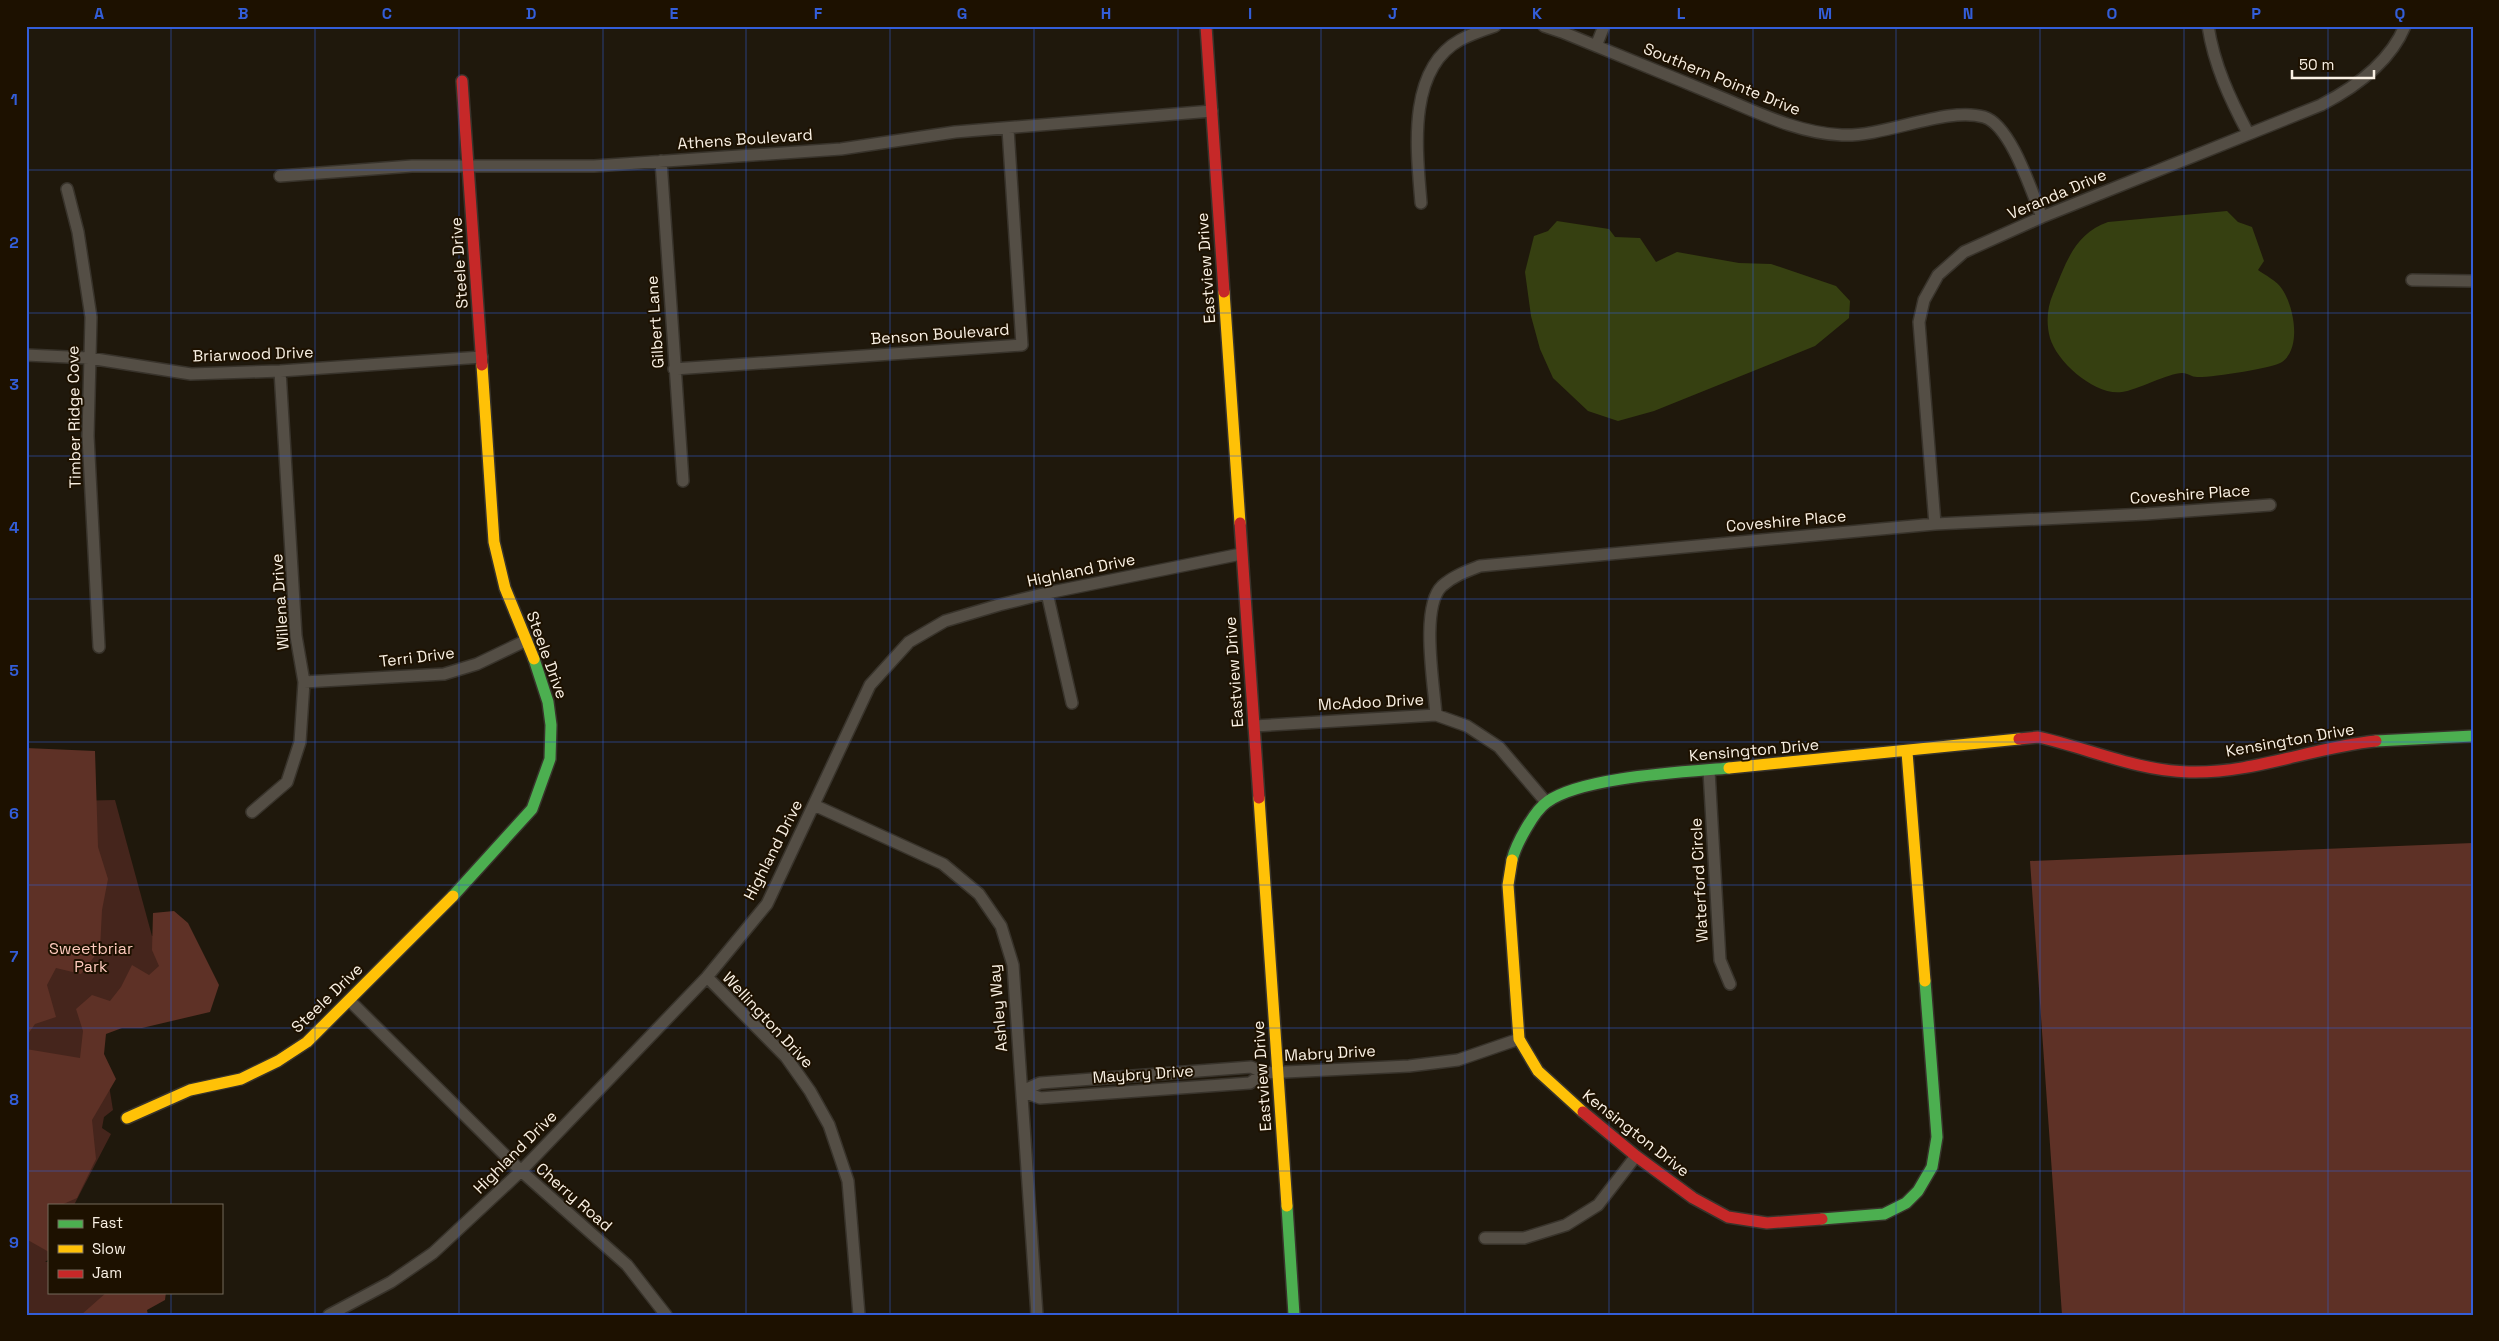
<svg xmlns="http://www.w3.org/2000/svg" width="2499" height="1341" font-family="'Space Grotesk',sans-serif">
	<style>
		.green { fill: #45251c }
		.forest { fill: #5e3126 }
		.water { fill: #364011 }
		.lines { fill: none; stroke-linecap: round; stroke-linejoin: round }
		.street-casing { stroke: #38332b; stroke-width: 14 }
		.fast-casing { stroke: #38332b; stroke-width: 14 }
		.slow-casing { stroke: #38332b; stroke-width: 14 }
		.jam-casing { stroke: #38332b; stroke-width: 14 }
		.street { stroke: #544e45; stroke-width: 11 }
		.fast { stroke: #4caf50; stroke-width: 11 }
		.slow { stroke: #ffc107; stroke-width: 11 }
		.jam { stroke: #c62828; stroke-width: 11 }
		.grid { fill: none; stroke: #335ed9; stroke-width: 1; stroke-opacity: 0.55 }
		.labels { text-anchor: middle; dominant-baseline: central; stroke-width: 4; stroke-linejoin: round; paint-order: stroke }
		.street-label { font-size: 16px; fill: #f9f0e3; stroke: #1d1100 }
		.park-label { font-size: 16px; fill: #fecabd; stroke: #1d1100 }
		.neatline { fill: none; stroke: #335ed9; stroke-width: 2 }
		.grid-label { font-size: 16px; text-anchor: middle; font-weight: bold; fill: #335ed9 }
	</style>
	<rect width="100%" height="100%" fill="#1f180c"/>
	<path class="green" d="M115,800L152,936L183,934L202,989L99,1024L113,1110L104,1117L102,1128L111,1134L74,1205H49V1259L45,1262H49V1292H149L138,1315H26L29,1050L26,1049L28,1034L26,802Z"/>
	<path class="forest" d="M26,748L95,751L98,847L108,879L102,910L100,949L81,974L56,968L47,985L56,1017L35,1024L26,1037Z
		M2473,843V1315H2062L2030,861Z
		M174,911L188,923L219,985L210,1012L142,1028H122L106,1034L104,1054L116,1079L92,1120L96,1159L77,1198L61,1205H49V1252L26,1239V1049L80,1058L83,1031L76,1009L92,995L110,1001L121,987L132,965L149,975L159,966L152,950L153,913Z
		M107,1292H166L165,1300L147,1310L148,1315H62H81Z"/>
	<path class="water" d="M2227,211L2238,222L2252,227L2264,261L2258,270C2265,275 2277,281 2282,289C2294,306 2302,348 2282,362C2275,368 2208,378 2197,377C2192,377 2187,373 2183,373C2171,372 2137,390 2122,392C2095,396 2057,362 2050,338C2046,323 2047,308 2053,294C2066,263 2074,234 2108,222Z
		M1557,221L1609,229L1615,237L1640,238L1656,262L1677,252L1739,263L1771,264L1836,286L1850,301L1849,318L1815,346L1654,411L1618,421L1588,411L1553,378L1540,349L1531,316L1525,272L1534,236L1548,231Z"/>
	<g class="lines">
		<defs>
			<path id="street" d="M1544,26L1562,32C1613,53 1663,73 1713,94C1755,111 1796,133 1842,135C1885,137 1947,106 1984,117C2011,125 2032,193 2042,217
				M2208,26C2214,65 2230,99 2248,133
				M1596,46L1604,26
				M661,161L683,481
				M280,176L412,166H594L841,149L955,132L1212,111
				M67,189L78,232L91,317L88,436L99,647
				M1421,203C1417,153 1406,70 1460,40C1471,34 1483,30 1495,26
				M2412,280L2473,281
				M26,355L89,358L191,374L280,371L482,357
				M674,369L1022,345L1008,129
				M1935,524L1919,322L1924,300L1938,275L1964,252L2042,217L2321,105C2354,88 2390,62 2405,26
				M1047,593L1072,703
				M304,682L444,674L477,664L527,640
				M1436,715C1434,685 1420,607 1442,586C1453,576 1467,571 1480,566L1935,524L2146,514L2270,505
				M1254,726L1436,715L1467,726L1499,747L1546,802
				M1709,771L1720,960L1730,984
				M814,805L943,864L979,894L1001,926L1013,965L1037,1315
				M252,812L287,782L300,742L304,682L296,636L280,371
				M707,977L786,1057L810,1091L829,1125L848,1181L859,1315
				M350,1001L521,1171L627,1265L666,1315
				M1022,1091L1040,1083L1251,1067L1264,1073L1409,1066L1458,1060L1519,1039
				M1022,1091L1040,1098L1250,1083L1264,1073
				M1485,1238H1524L1566,1225L1598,1205L1636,1156
				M329,1315L391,1282L433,1253L521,1171L707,977L767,904L870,685L909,642L945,621L999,605L1047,593L1241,554"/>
			<path id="fast" d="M2376,741L2473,736
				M1512,860C1516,844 1534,811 1547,802C1581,777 1684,772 1729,768
				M453,896L532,809L550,759L551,725L548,702L534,659
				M1287,1206L1294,1315
				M1822,1219L1884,1214L1906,1203L1918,1191L1932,1167L1937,1137L1925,981"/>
			<path id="slow" d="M1224,292L1240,523
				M482,365L494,542L505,588L534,659
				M1907,752L1925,981
				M1729,768L2019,739
				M1259,798L1287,1206
				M1512,860L1508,885L1519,1039L1538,1071L1583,1112
				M127,1118L190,1090L241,1079L278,1061L307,1042L453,896"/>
			<path id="jam" d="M1206,26L1224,292
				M462,81L482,365
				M1240,523L1259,798
				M2019,739L2038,737C2088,748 2137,771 2189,772C2253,774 2313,747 2376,741
				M1583,1112L1636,1156L1693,1198L1728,1217L1767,1223L1822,1219"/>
		</defs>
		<use href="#street" class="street-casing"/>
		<use href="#fast" class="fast-casing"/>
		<use href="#slow" class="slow-casing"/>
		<use href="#jam" class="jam-casing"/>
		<use href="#street" class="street"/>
		<use href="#fast" class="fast"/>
		<use href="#slow" class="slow"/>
		<use href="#jam" class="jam"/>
	</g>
	<path class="grid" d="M171,26V1205M315,26V1315M459,26V1315M603,26V1315M746,26V1315M890,26V1315M1034,26V1315M1178,26V1315M1321,26V1315M1465,26V1315M1609,26V1315M1753,26V1315M1896,26V1315M2040,26V1315M2184,26V1315M2328,26V1315M26,170H2473M26,313H2473M26,456H2473M26,599H2473M26,742H2473M26,885H2473M26,1028H2473M26,1171H2473M171,1292V1315"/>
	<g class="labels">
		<g class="street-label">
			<text transform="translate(1722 79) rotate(22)">Southern Pointe Drive</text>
			<text transform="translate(745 139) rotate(-4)">Athens Boulevard</text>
			<text transform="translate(2057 194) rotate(-23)">Veranda Drive</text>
			<text transform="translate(459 263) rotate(-94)">Steele Drive</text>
			<text transform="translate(1206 268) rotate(-94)">Eastview Drive</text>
			<text transform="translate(655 322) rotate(-94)">Gilbert Lane</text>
			<text transform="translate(940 334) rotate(-4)">Benson Boulevard</text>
			<text transform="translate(253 354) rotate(-2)">Briarwood Drive</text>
			<text transform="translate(74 417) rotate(-91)">Timber Ridge Cove</text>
			<text transform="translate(2190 494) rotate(-4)">Coveshire Place</text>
			<text transform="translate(1786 521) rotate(-5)">Coveshire Place</text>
			<text transform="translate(1081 570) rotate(-12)">Highland Drive</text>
			<text transform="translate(280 602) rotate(-94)">Willena Drive</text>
			<text transform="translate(547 655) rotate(70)">Steele Drive</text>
			<text transform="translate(417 657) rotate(-7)">Terri Drive</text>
			<text transform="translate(1234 672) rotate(-94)">Eastview Drive</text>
			<text transform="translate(1371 702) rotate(-3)">McAdoo Drive</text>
			<text transform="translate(2290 740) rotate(-10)">Kensington Drive</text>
			<text transform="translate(1754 750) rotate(-5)">Kensington Drive</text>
			<text transform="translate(773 850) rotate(-63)">Highland Drive</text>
			<text transform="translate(1699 880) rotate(-93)">Waterford Circle</text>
			<text transform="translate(327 998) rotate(-44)">Steele Drive</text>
			<text transform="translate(998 1008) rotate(-95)">Ashley Way</text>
			<text transform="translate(768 1020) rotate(47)">Wellington Drive</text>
			<text transform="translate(1330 1053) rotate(-3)">Mabry Drive</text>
			<text transform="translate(1143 1074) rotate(-4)">Maybry Drive</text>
			<text transform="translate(1262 1076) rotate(-94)">Eastview Drive</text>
			<text transform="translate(1636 1133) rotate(38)">Kensington Drive</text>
			<text transform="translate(515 1152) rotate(-45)">Highland Drive</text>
			<text transform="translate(574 1197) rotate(41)">Cherry Road</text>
		</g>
		<g class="park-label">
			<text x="91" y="948">Sweetbriar<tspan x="91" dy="18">Park</tspan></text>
		</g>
	</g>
	<rect width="2499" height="1341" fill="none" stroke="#1d1100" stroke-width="55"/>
	<rect x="48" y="1204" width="175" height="90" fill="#1d1100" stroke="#756a5b"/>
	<rect x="58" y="1220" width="25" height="8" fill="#4caf50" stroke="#756a5b"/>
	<text x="92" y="1228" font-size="15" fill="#f9f0e3">Fast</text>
	<rect x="58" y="1245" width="25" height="8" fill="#ffc107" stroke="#756a5b"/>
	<text x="92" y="1254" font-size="15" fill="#f9f0e3">Slow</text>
	<rect x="58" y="1270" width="25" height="8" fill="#c62828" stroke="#756a5b"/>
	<text x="92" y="1278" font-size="15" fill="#f9f0e3">Jam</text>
	<path d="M2292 70v8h82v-8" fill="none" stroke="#f9f0e3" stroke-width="2.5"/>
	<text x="2299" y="70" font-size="15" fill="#f9f0e3" stroke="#1d1100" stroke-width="4" paint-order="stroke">50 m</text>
	<rect x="28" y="28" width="2444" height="1286" class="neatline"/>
	<g class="grid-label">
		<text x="99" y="19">A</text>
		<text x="243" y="19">B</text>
		<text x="387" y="19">C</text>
		<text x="531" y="19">D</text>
		<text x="674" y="19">E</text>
		<text x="818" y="19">F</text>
		<text x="962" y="19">G</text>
		<text x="1106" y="19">H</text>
		<text x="1250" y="19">I</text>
		<text x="1393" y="19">J</text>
		<text x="1537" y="19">K</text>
		<text x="1681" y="19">L</text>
		<text x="1825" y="19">M</text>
		<text x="1968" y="19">N</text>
		<text x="2112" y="19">O</text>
		<text x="2256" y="19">P</text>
		<text x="2400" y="19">Q</text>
		<text x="14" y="105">1</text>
		<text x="14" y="248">2</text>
		<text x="14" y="390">3</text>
		<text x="14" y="533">4</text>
		<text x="14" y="676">5</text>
		<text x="14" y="819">6</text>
		<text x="14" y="962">7</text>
		<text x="14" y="1105">8</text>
		<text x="14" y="1248">9</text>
	</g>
</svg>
